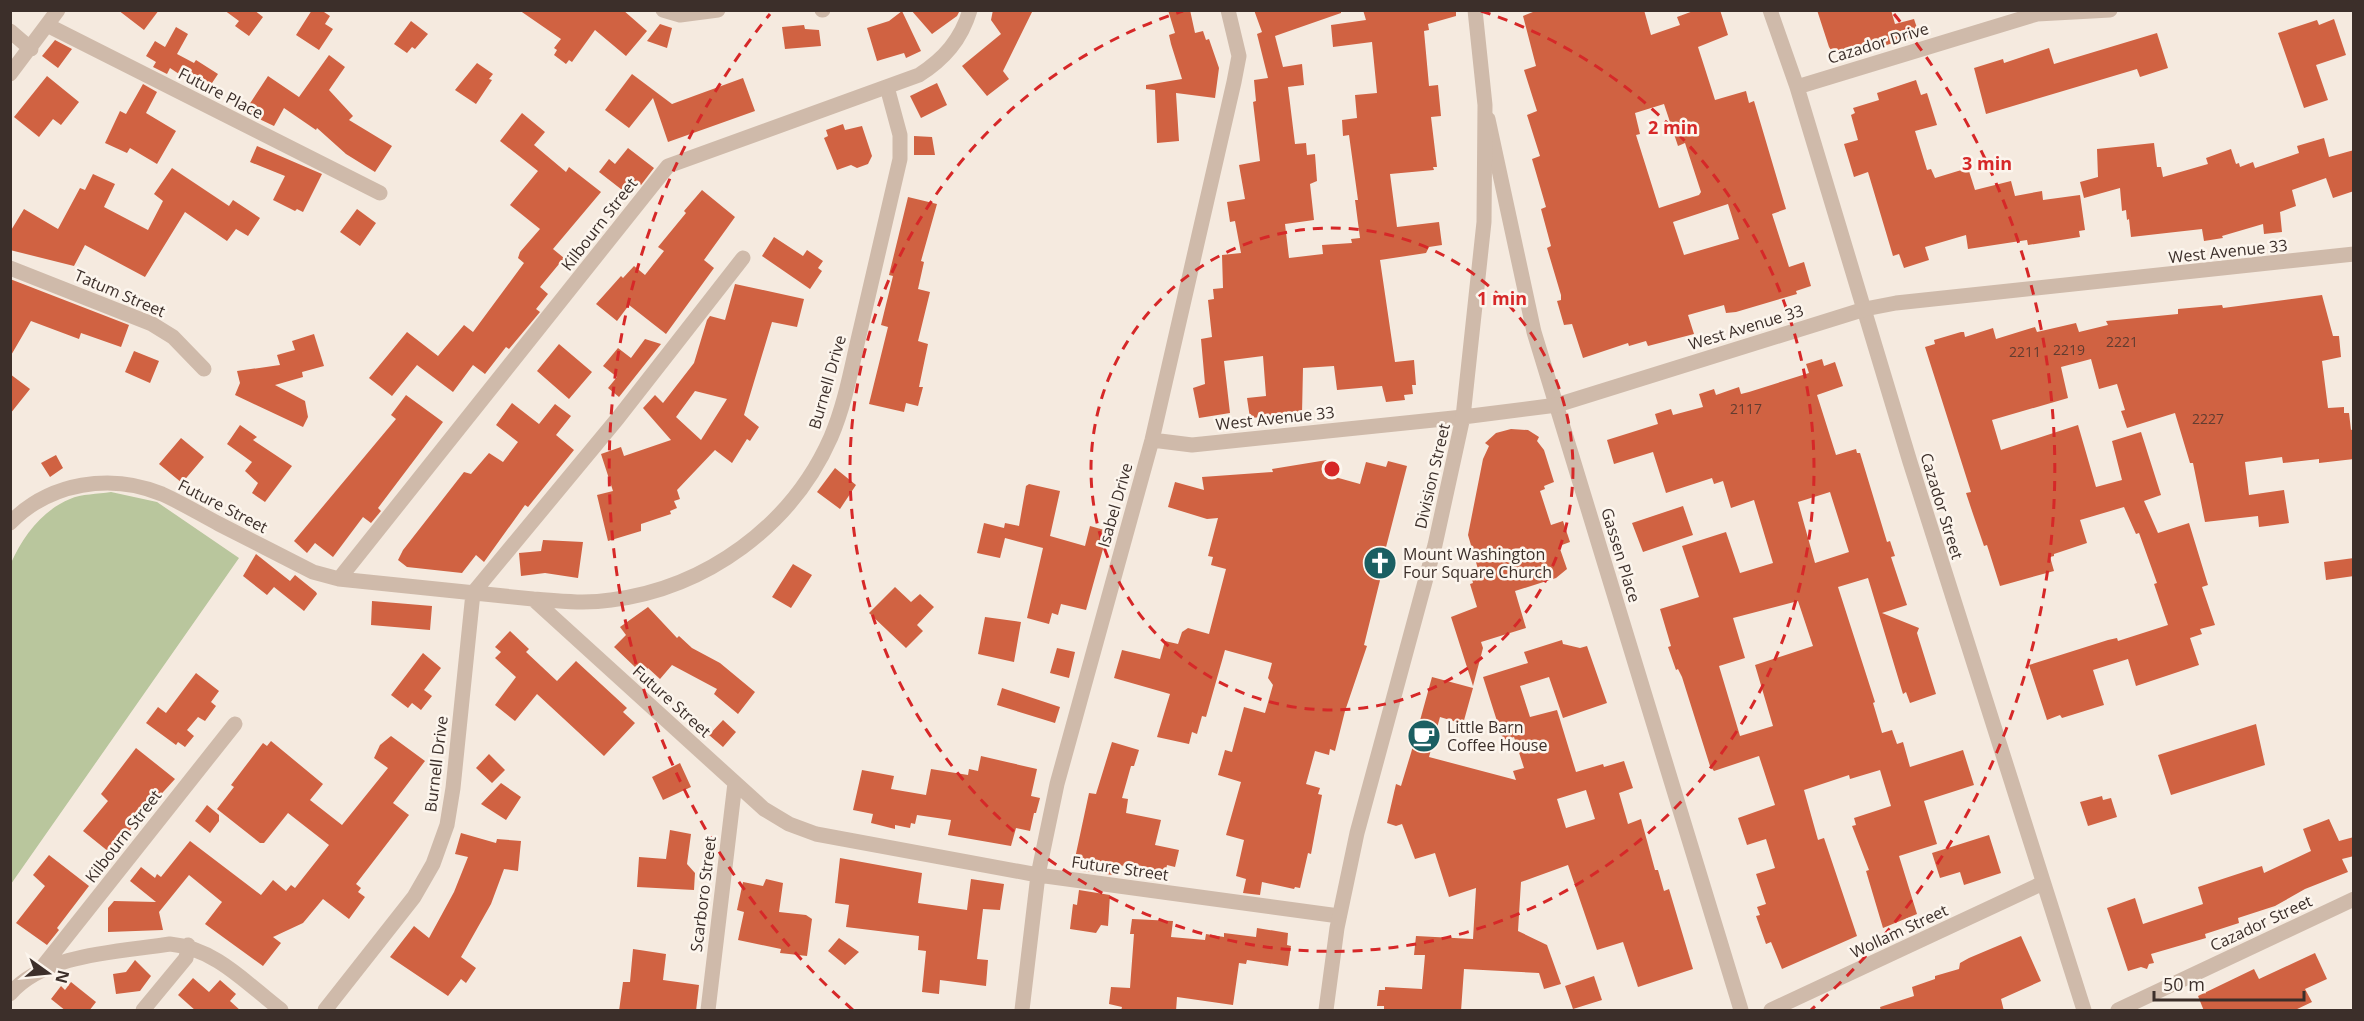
<svg xmlns="http://www.w3.org/2000/svg" width="2364" height="1021" font-family="'Open Sans',sans-serif">
	<style>
		.green { fill: #b9c69d }
		.building { fill: #d06242; fill-rule: evenodd }
		.lines { fill: none; stroke-linecap: round; stroke-linejoin: round }
		.minor { stroke: #cfbaaa; stroke-width: 15 }
		.tertiary { stroke: #cfbaaa; stroke-width: 15 }
		.ring { fill: none; stroke: #d62828; stroke-width: 3; stroke-dasharray: 10 8 }
		.labels { text-anchor: middle; dominant-baseline: central; stroke-width: 5; stroke-linejoin: round; paint-order: stroke }
		.number-label { font-size: 14px; fill: #613c30 }
		.street-label { font-size: 16px; fill: #3c2f2a; stroke: #fcf5ed }
		.poi-label { font-size: 16px; fill: #3c2f2a; stroke: #fcf5ed; text-anchor: start }
		.centre { fill: #d62828; stroke: #fcf5ed; stroke-width: 3 }
		.ring-label { font-size: 18px; text-anchor: middle; font-weight: bold; fill: #d62828; stroke: #fcf5ed; stroke-width: 5; stroke-linejoin: round; paint-order: stroke }
	</style>
	<rect width="100%" height="100%" fill="#f5eadf"/>
	<path class="green" d="M111,492L157,502L239,558L11,884V563C23,537 41,511 70,499C81,494 98,494 111,492Z"/>
	<path class="building" d="M118,10H159L144,30Z
		M224,10H254L263,17L249,36L235,26L239,21Z
		M312,10H321L330,16L325,24L333,29L319,50L296,35Z
		M519,10H623L647,31L626,56L595,30L572,62L569,60L566,64L554,55L557,50L554,48L561,39Z
		M911,10H960L957,16L932,34Z
		M993,10H1033L1003,71L1009,79L987,96L962,66L1001,34L991,20Z
		M1168,10H1190L1195,33L1203,31L1206,40L1209,39L1219,68L1215,98L1176,93L1179,141L1157,143L1155,90L1146,89V85L1182,79L1171,44L1169,35L1175,33Z
		M1254,10H1341V13L1275,36L1283,67L1302,64L1304,85L1288,87L1295,144L1306,143L1307,155L1315,154L1317,181L1310,184L1314,220L1285,224L1289,258L1323,254L1322,245L1352,243L1351,239L1360,238L1355,200H1358L1349,135L1343,136L1342,120L1357,118L1355,95L1377,93L1372,42L1333,47L1331,25L1366,20L1363,10H1456V16L1428,24L1429,30L1424,31L1429,86L1438,85L1441,116L1431,117L1437,167H1433L1434,170L1390,174L1397,227L1439,222L1442,245L1429,247L1426,253L1380,260L1395,362L1414,360L1416,385H1412L1413,394L1404,395L1405,400L1386,402L1382,386L1337,390L1334,366L1303,368L1302,414L1250,418L1247,398L1266,396L1263,356L1224,361L1230,413L1199,418L1193,388L1205,384L1201,339L1212,337L1208,300L1214,299L1213,289L1223,288L1222,255L1241,253L1235,221L1230,222L1227,202L1245,199L1239,165L1260,161L1253,102L1256,101L1254,80L1268,78L1257,34L1262,32Z
		M1538,10H1644L1651,35L1680,25L1677,17L1696,10H1720L1728,35L1698,47L1715,100L1746,91L1749,103L1754,101L1786,209L1772,214L1789,267L1804,262L1811,286L1796,291L1797,294L1736,312L1726,313L1724,305L1688,315L1694,334L1648,346L1646,341L1629,346L1628,343L1583,358L1572,324L1564,325L1557,301L1561,300V295L1547,248L1551,246L1541,209L1546,207L1532,159L1540,156L1527,115L1537,111L1524,70L1536,66L1523,16ZM1664,104L1678,146L1685,143L1701,192L1699,195L1659,208L1636,135L1640,134L1635,113ZM1728,204L1739,239L1684,255L1673,222Z
		M1817,10H1891L1895,24L1914,19L1919,34L1840,61L1838,51L1833,53L1829,47Z
		M902,11L921,51L906,58L904,53L877,61L867,28L889,21Z
		M2334,19L2346,55L2316,65L2328,100L2304,108L2278,33L2317,20L2319,25Z
		M411,21L428,34L415,49L412,47L407,53L394,44Z
		M660,24L672,28L667,48L647,41Z
		M804,25L805,29L819,30L821,46L785,49L782,27Z
		M176,27L188,34L177,54L194,63L196,60L218,74L206,92L170,68L167,74L153,67L156,62L146,56L155,41L165,47Z
		M2157,33L2168,68L2140,77L2137,69L1986,114L1974,68L2003,59L2004,63L2049,48L2054,64Z
		M55,40L72,49L58,68L42,56Z
		M329,55L345,67L329,90L353,116L349,120L392,146L375,172L346,154L317,128L316,130L284,108L274,126L249,114L253,108L249,105L268,76L299,97Z
		M477,63L493,74L489,79L492,80L476,104L455,90Z
		M632,74L672,104L743,78L755,111L668,142L653,98L629,128L605,110Z
		M47,76L79,102L61,125L53,119L39,137L14,117Z
		M1916,80L1921,95L1927,93L1937,125L1915,131L1927,170L1931,169L1935,178L1968,168L1975,190L2011,181L2015,196L2042,191L2043,200L2080,195L2085,230L2079,231L2080,237L2028,245L2027,240L1968,249L1966,235L1925,247L1929,260L1904,268L1899,254L1893,256L1868,172L1854,177L1844,144L1858,140L1851,115L1855,113L1853,108L1879,100L1877,93Z
		M937,83L947,105L921,118L910,96Z
		M143,84L157,92L146,113L176,131L157,164L130,148L127,153L105,143L120,111L126,114Z
		M522,113L545,132L534,145L559,166L566,172L569,167L601,192L553,249L564,258L540,287L548,294L536,309L540,312L509,349L506,347L485,374L473,365L453,392L417,365L392,396L369,378L407,332L438,356L464,325L473,332L524,263L518,258L520,252L540,229L510,205L538,171L500,141Z
		M843,124L845,130L862,126L872,156L868,164L857,168L851,165L837,170L824,138L828,136L826,130Z
		M914,136L932,137L935,155H914Z
		M2324,138L2329,157L2354,150V191L2333,198L2326,178L2292,190L2296,206L2280,212L2282,232L2264,234L2263,224L2222,236L2223,238L2204,241L2202,229L2131,237L2129,219L2127,220L2126,210L2122,211L2120,188L2084,198L2080,182L2098,177L2097,149L2154,143L2157,167H2161L2163,177L2208,164L2206,158L2231,149L2236,164L2239,163L2240,167L2253,162L2255,168L2299,153L2297,146Z
		M257,146L322,174L303,212L297,209L295,211L273,200L285,176L250,162Z
		M628,148L654,168L641,185L636,181L626,193L599,172L609,159L615,164Z
		M172,168L229,206L233,200L260,218L248,236L236,229L227,241L185,212L145,277L85,245L74,266L10,250V232L24,209L58,229L80,188L85,190L93,174L115,184L104,207L148,230L163,201L154,194Z
		M702,190L735,217L704,260L714,268L666,334L629,305L617,321L596,304L621,276L623,278L634,266L645,275L664,251L658,247L686,213L684,211Z
		M908,197L937,204L921,261L924,262L918,289L930,292L918,341L928,344L919,387H923L918,406L906,403L904,412L869,404L888,327L881,325L893,276L889,275Z
		M357,209L376,223L360,246L340,232Z
		M774,237L803,256L807,250L823,261L818,268L822,271L810,289L762,256Z
		M10,279L129,325L121,347L81,333L79,339L31,321L10,357Z
		M735,284L804,299L797,327L772,322L744,415L759,427L750,441L747,439L732,463L715,450L677,490L680,499L674,501L677,508L670,511L671,514L641,524V531L608,541L597,495L613,491L601,454L621,447L624,456L671,440L643,408L655,395L663,403L694,363L707,320L710,316L725,320ZM695,391L727,399L701,440L676,417Z
		M2322,295L2333,336H2339L2341,357L2322,361L2328,408L2344,407V413H2349L2351,430L2354,429V459L2319,463V459L2283,463L2282,457L2245,462L2249,495L2284,490L2289,523L2259,527L2258,516L2205,522L2193,463H2190L2175,413L2127,428L2121,411L2125,410L2117,384L2099,389L2091,359L2061,367L2068,398L1992,420L2001,450L2078,425L2096,487L2122,480L2112,441L2141,432L2161,495L2144,501L2158,533L2189,523L2208,585L2202,587L2215,625L2200,629L2202,634L2190,638L2199,665L2136,686L2128,659L2093,670L2104,705L2062,718L2060,715L2047,720L2029,665L2108,640L2117,638L2118,641L2168,625L2154,584L2157,583L2139,533L2136,534L2124,507L2080,520L2087,543L2054,554V556L2050,557L2054,571L2000,586L1987,545L1984,546L1973,514L1966,493L1971,492L1925,347L1935,344L1934,340L1961,332H1964L1965,337L1993,328L1996,339L2035,327L2037,332L2076,323L2079,332L2108,325L2106,321L2178,314V309L2222,305L2223,308Z
		M314,334L324,366L302,372L303,377L275,385L305,401L308,417L303,427L235,395L240,383L237,371L280,365L277,355L295,350L292,341Z
		M645,339L661,344L619,397L608,388L617,377L603,366L618,348L631,358Z
		M559,344L592,372L569,399L537,371Z
		M134,351L159,361L150,383L125,372Z
		M1822,359L1824,366L1835,362L1843,386L1817,395L1836,455L1856,449L1857,453H1860L1887,542L1890,541L1895,556L1891,557L1907,605L1882,613L1919,628L1917,633L1936,694L1910,703L1906,692L1903,694L1868,578L1838,587L1875,702L1873,703L1882,733L1892,730L1897,744L1903,742L1910,767L1963,750L1974,785L1924,801L1937,844L1899,856L1917,914L1883,928L1866,871L1869,870L1852,826L1856,825L1854,818L1891,806L1880,770L1850,779L1849,775L1804,790L1818,840L1824,838L1857,936L1782,969L1771,942L1766,944L1756,916L1760,915L1757,907L1766,904L1756,874L1775,868L1766,839L1747,845L1738,818L1775,805L1759,756L1714,771L1710,766L1682,677L1678,669L1676,670L1668,647L1671,646L1660,609L1699,597L1682,546L1726,532L1740,573L1773,563L1754,500L1731,508L1723,481L1714,484L1712,478L1666,493L1653,452L1614,464L1607,440L1658,424L1655,414L1671,409L1673,415L1703,407L1699,394L1714,389L1716,395L1739,387L1741,394L1749,392L1809,373L1806,364ZM1830,492L1849,552L1815,563L1798,502ZM1798,601L1813,646L1755,665L1773,726L1740,736L1719,666L1745,658L1733,618Z
		M10,374L30,389L10,414Z
		M406,395L443,422L378,508L381,511L371,523L363,517L333,557L315,543L307,553L294,541L396,419L391,415Z
		M512,403L539,424L555,404L571,416L556,435L574,450L528,507L525,505L484,562L476,555L462,573L407,567L398,560L403,550L464,472L471,474L489,453L503,462L518,442L496,425Z
		M240,425L257,437L253,440L292,466L265,502L252,493L258,483L245,471L252,462L227,444Z
		M1511,429L1528,430L1539,437L1537,441L1544,450L1554,482L1544,486L1545,489L1540,491L1551,525L1563,521L1570,542L1559,546L1567,569L1556,578L1515,591L1526,628L1481,642L1483,648L1473,686L1451,617L1477,607L1470,584L1473,583L1470,571L1478,569L1468,535L1483,459L1489,446L1485,443L1496,433Z
		M181,438L204,457L182,483L159,464Z
		M56,455L63,468L50,477L41,463Z
		M1327,460H1332L1335,477L1360,484L1366,462L1386,467L1388,461L1407,466L1384,555L1386,556L1364,645L1367,646L1345,711L1335,751L1330,749L1329,755L1315,751L1306,784L1320,788L1318,794L1322,795L1311,854L1308,853L1300,888L1295,887L1294,889L1262,882L1260,895L1243,893L1246,879L1236,876L1244,840L1226,835L1241,782L1218,775L1225,750L1232,752L1244,707L1265,713L1273,685L1268,678L1272,663L1225,650L1206,717L1202,716L1197,734L1192,732L1189,744L1157,737L1170,694L1114,678L1122,650L1160,659L1165,641L1178,644L1182,632L1188,628L1209,634L1226,569L1211,565L1213,557L1208,556L1218,518L1207,519L1168,507L1175,482L1204,490L1202,477L1273,472L1272,469Z
		M835,468L856,485L840,509L817,492Z
		M1029,484L1060,491L1050,536L1085,546L1090,526L1108,531L1086,610L1061,604L1058,615L1052,613L1049,624L1027,618L1043,548L1005,538L1000,558L977,553L984,523L1004,528L1005,523L1019,526L1026,486Z
		M1683,506L1693,535L1643,552L1632,523Z
		M543,540L583,542L578,578L545,573L521,576L519,553L541,551Z
		M256,554L290,581L295,575L316,592L317,594L304,611L274,587L267,595L243,576Z
		M2354,558V576L2326,580L2324,562Z
		M793,564L812,575L791,608L772,597Z
		M895,587L911,602L920,594L934,607L917,625L923,631L906,648L869,613Z
		M372,601L432,606L430,630L371,625Z
		M648,607L677,638L679,636L692,648L720,663L755,692L738,714L714,694L717,689L672,665L660,679L648,668L644,672L637,665L635,667L614,647L626,635L620,627Z
		M985,617L1021,622L1014,662L978,654Z
		M510,631L529,649L526,652L557,681L576,661L627,708L623,712L635,723L604,756L537,694L515,721L495,705L516,677L495,658L501,652L495,647Z
		M1562,640L1563,644L1580,648L1587,646L1607,703L1563,718L1549,677L1520,686L1530,717L1557,710L1576,772L1603,764L1604,767L1624,761L1633,788L1619,793L1628,824L1641,819L1655,870H1658L1664,891L1669,889L1693,969L1638,987L1623,942L1597,950L1568,865L1521,882L1518,931L1547,945L1561,984L1544,989L1539,973L1464,969L1461,1011L1384,1010V1006H1377L1379,990H1385V987L1422,989L1425,955H1414L1416,936L1473,939L1476,888L1449,897L1435,853L1415,859L1402,824L1396,826L1387,823L1396,784L1401,786L1411,753L1432,677L1473,688L1463,724L1440,717L1429,757L1516,780L1513,771L1524,768L1514,737L1503,740L1483,677L1528,663L1524,652ZM1586,790L1595,819L1566,828L1557,799Z
		M1057,648L1075,652L1069,678L1050,673Z
		M423,653L441,668L424,690L432,696L421,710L412,703L408,708L391,695Z
		M196,673L219,691L211,702L216,706L205,721L198,717L187,730L194,736L185,747L178,742L176,745L146,723L158,707L166,713Z
		M1002,688L1060,707L1055,723L997,705Z
		M723,720L736,732L723,747L709,735Z
		M2256,724L2265,765L2171,795L2158,755Z
		M391,736L425,761L393,803L409,815L356,884L361,888L358,892L365,897L349,919L323,899L303,923L273,937L281,943L263,966L205,924L222,902L189,875L159,912L163,930L108,932V908L114,901L156,902L130,881L141,867L155,878L157,874L161,877L190,841L261,895L273,880L286,891L291,885L295,888L329,845L288,813L264,843H260L217,809L234,787L231,785L263,743L267,746L271,741L323,784L310,800L342,825L388,768L374,758L380,745Z
		M1112,742L1139,750L1134,766H1131L1122,798L1128,799L1126,813L1161,820L1155,845L1179,850L1175,867L1167,865L1165,874L1119,865L1118,872L1114,871L1113,875L1082,871L1083,865L1074,863L1089,793L1096,794Z
		M136,748L175,779L143,814L140,811L123,844L109,861V852L83,831L108,801L101,794Z
		M489,754L505,770L492,783L476,768Z
		M981,756L1037,769L1031,796L1040,798L1036,813H1034L1030,831L1016,828L1011,846L948,835L951,820L917,815L915,824L911,823L910,828L895,825V829L871,823L873,814L853,810L862,770L894,776L891,789L926,795L931,769L968,775L969,769L978,771Z
		M680,763L691,787L663,800L652,777Z
		M501,783L521,797L506,820L481,804Z
		M2102,796L2103,800L2111,798L2117,817L2088,826L2080,802Z
		M207,805L219,815V821L210,833L195,821Z
		M2329,819L2339,841L2354,837V856L2342,859L2348,872L2305,889L2275,906L2238,918L2239,923L2205,934L2206,938L2151,954L2154,963L2149,964L2147,969L2141,967L2128,971L2107,908L2135,898L2143,924L2203,904L2198,887L2262,866L2264,873L2311,851L2303,829Z
		M670,830L691,834L687,864L695,873L694,890L637,887L639,857L666,859Z
		M461,833L496,843L497,839L521,841L518,871L504,869L491,904L461,957L476,968L466,983L461,979L448,996L390,957L414,926L429,938L454,892L468,857L455,854Z
		M1989,835L2001,873L1964,885L1960,872L1940,878L1932,853Z
		M49,855L89,886L57,928L59,930L47,945L16,923L45,886L33,875Z
		M840,858L922,873L918,903L967,910L971,879L1004,884L1000,910L983,909L977,959L988,960L986,986L940,980L939,994L922,992L926,951L918,950L919,936L846,927L849,905L835,903Z
		M766,879L783,883L779,912L806,915L812,919L807,956L780,953L781,949L738,940L744,912L737,910L743,882L763,886Z
		M1079,890L1110,895L1108,926L1101,925L1096,933L1070,929L1073,904L1077,905Z
		M1132,919L1173,921L1171,937L1205,940L1206,934L1224,937V933L1256,937L1257,928L1288,933L1287,945L1291,946L1288,966L1247,960L1246,964L1239,963L1233,1005L1177,997L1176,1011H1121L1122,1007L1109,1004L1111,987L1130,988L1134,934H1130Z
		M2021,936L2041,981L2001,999L2004,1011H1881L1880,1007L1914,996L1912,987L1935,979V976L1959,969L1960,963L1969,958Z
		M839,938L859,952L845,965L828,951Z
		M633,949L666,954L663,980L699,985L696,1011H619L623,982H630Z
		M2315,953L2327,979L2305,989L2312,1002L2293,1011H2204L2198,996L2254,969L2259,979Z
		M135,960L151,976L140,991L116,994L113,974L126,972Z
		M1594,976L1602,1000L1573,1009L1565,986Z
		M193,978L209,992L220,980L236,994L230,1001L241,1011H196L178,995Z
		M71,982L96,1002L89,1011H66L51,999L61,986L65,990Z"/>
	<g class="lines">
		<path class="minor" d="M663,10L680,15L718,10
			M822,10H823
			M1770,10L1797,87L1910,462L2084,1010
			M47,25L380,193
			M10,31L31,49
			M10,74L58,10
			M1797,87L2037,14L2110,10
			M1488,119L1534,332L1741,1010
			M10,268L152,324L173,337L204,369
			M1152,440L1192,445L1463,417
			M10,523C50,482 111,473 162,494C182,503 200,514 219,524C250,540 282,556 313,572L339,579L533,599L764,809L789,824L816,834L1038,875L1339,916
			M339,579L668,166L919,75C944,59 961,40 970,10
			M473,593L618,418L743,258
			M533,599C559,601 585,604 611,600C706,588 792,526 831,437C846,402 852,364 861,327C874,271 887,215 900,159V135L887,87
			M40,970L235,724
			M10,994C45,953 120,952 170,944C215,948 247,984 281,1010
			M143,1010L186,958L188,945
			M325,1010L414,897L433,864L447,825L453,788L473,593
			M708,1010L735,783
			M1022,1010L1038,875L1057,784L1152,440L1234,82L1239,56L1228,10
			M1771,1010L2043,883
			M2118,1010L2354,899"/>
		<path class="tertiary" d="M1463,417L1557,405L1865,309L1896,303L2354,254
			M1326,1010L1337,928L1357,833L1435,545L1463,417L1484,222L1485,105L1475,10"/>
	</g>
	<g class="ring">
		<circle cx="1332" cy="469" r="241"/>
		<path d="M1481 11A482 482 0 1 1 1183 11"/>
		<path d="M853 1010A723 723 0 0 1 770 14M1894 14A723 723 0 0 1 1811 1010"/>
	</g>
	<defs>
		<symbol id="church-disc" viewBox="-11 -11 22 22"><circle r="9.5" fill="#1b5f62" stroke="#fcf5ed"/><path d="M-1.2-6h2.4v3.5h3.3v2.4h-3.3V6h-2.4V-.1h-3.3v-2.4h3.3Z" fill="#fff"/></symbol>
		<symbol id="cafe-disc" viewBox="-11 -11 22 22"><circle r="9.5" fill="#1b5f62" stroke="#fcf5ed"/><path d="M-5.5-4.5H6V0H3Q3 3.5 0 3.5H-2.5Q-5.5 3.5-5.5 0ZM3-3.2v2h1.7v-2ZM-6 4.5H4V6H-6Z" fill="#fff"/></symbol>
	</defs>
	<g fill-rule="evenodd">
		<use href="#church-disc" x="1361" y="544" width="38" height="38"/>
		<use href="#cafe-disc" x="1405" y="717" width="38" height="38"/>
	</g>
	<g class="labels">
		<g class="number-label">
			<text x="2122" y="341">2221</text>
			<text x="2069" y="349">2219</text>
			<text x="2025" y="351">2211</text>
			<text x="1746" y="408">2117</text>
			<text x="2208" y="418">2227</text>
		</g>
		<g class="street-label">
			<text transform="translate(1878 43) rotate(-17)">Cazador Drive</text>
			<text transform="translate(221 93) rotate(27)">Future Place</text>
			<text transform="translate(599 224) rotate(-52)">Kilbourn Street</text>
			<text transform="translate(2228 251) rotate(-6)">West Avenue 33</text>
			<text transform="translate(120 293) rotate(23)">Tatum Street</text>
			<text transform="translate(1746 327) rotate(-17)">West Avenue 33</text>
			<text transform="translate(827 382) rotate(-74)">Burnell Drive</text>
			<text transform="translate(1275 418) rotate(-6)">West Avenue 33</text>
			<text transform="translate(1432 476) rotate(-77)">Division Street</text>
			<text transform="translate(1115 505) rotate(-74)">Isabel Drive</text>
			<text transform="translate(223 506) rotate(27)">Future Street</text>
			<text transform="translate(1942 506) rotate(73)">Cazador Street</text>
			<text transform="translate(1621 555) rotate(73)">Gassen Place</text>
			<text transform="translate(672 701) rotate(42)">Future Street</text>
			<text transform="translate(436 764) rotate(-83)">Burnell Drive</text>
			<text transform="translate(123 836) rotate(-52)">Kilbourn Street</text>
			<text transform="translate(1120 868) rotate(8)">Future Street</text>
			<text transform="translate(703 894) rotate(-83)">Scarboro Street</text>
			<text transform="translate(2261 923) rotate(-25)">Cazador Street</text>
			<text transform="translate(1899 931) rotate(-25)">Wollam Street</text>
		</g>
		<g class="poi-label">
			<text x="1403" y="554">Mount Washington<tspan x="1403" dy="18">Four Square Church</tspan></text>
			<text x="1447" y="727">Little Barn<tspan x="1447" dy="18">Coffee House</tspan></text>
		</g>
	</g>
	<circle cx="1332" cy="469" r="9" class="centre"/>
	<g class="ring-label">
		<text x="1673" y="134">2 min</text>
		<text x="1987" y="170">3 min</text>
		<text x="1502" y="305">1 min</text>
	</g>
	<rect width="2364" height="1021" fill="none" stroke="#3c2f2a" stroke-width="24"/>
	<g transform="translate(48 973) rotate(105)" stroke="#fcf5ed" stroke-width="4.5" paint-order="stroke">
	<path d="M0-4.5L10 22L0 15L-10 22Z" fill="#3c2f2a"/>
	<text y="-9" font-size="16" font-weight="bold" text-anchor="middle" fill="#3c2f2a">N</text>
	</g>
	<path d="M2154 991v9h150v-9" fill="none" stroke="#3c2f2a" stroke-width="3"/>
	<text x="2163" y="991" font-size="18" fill="#3c2f2a" stroke="#fcf5ed" stroke-width="4.5" paint-order="stroke">50 m</text>
</svg>
